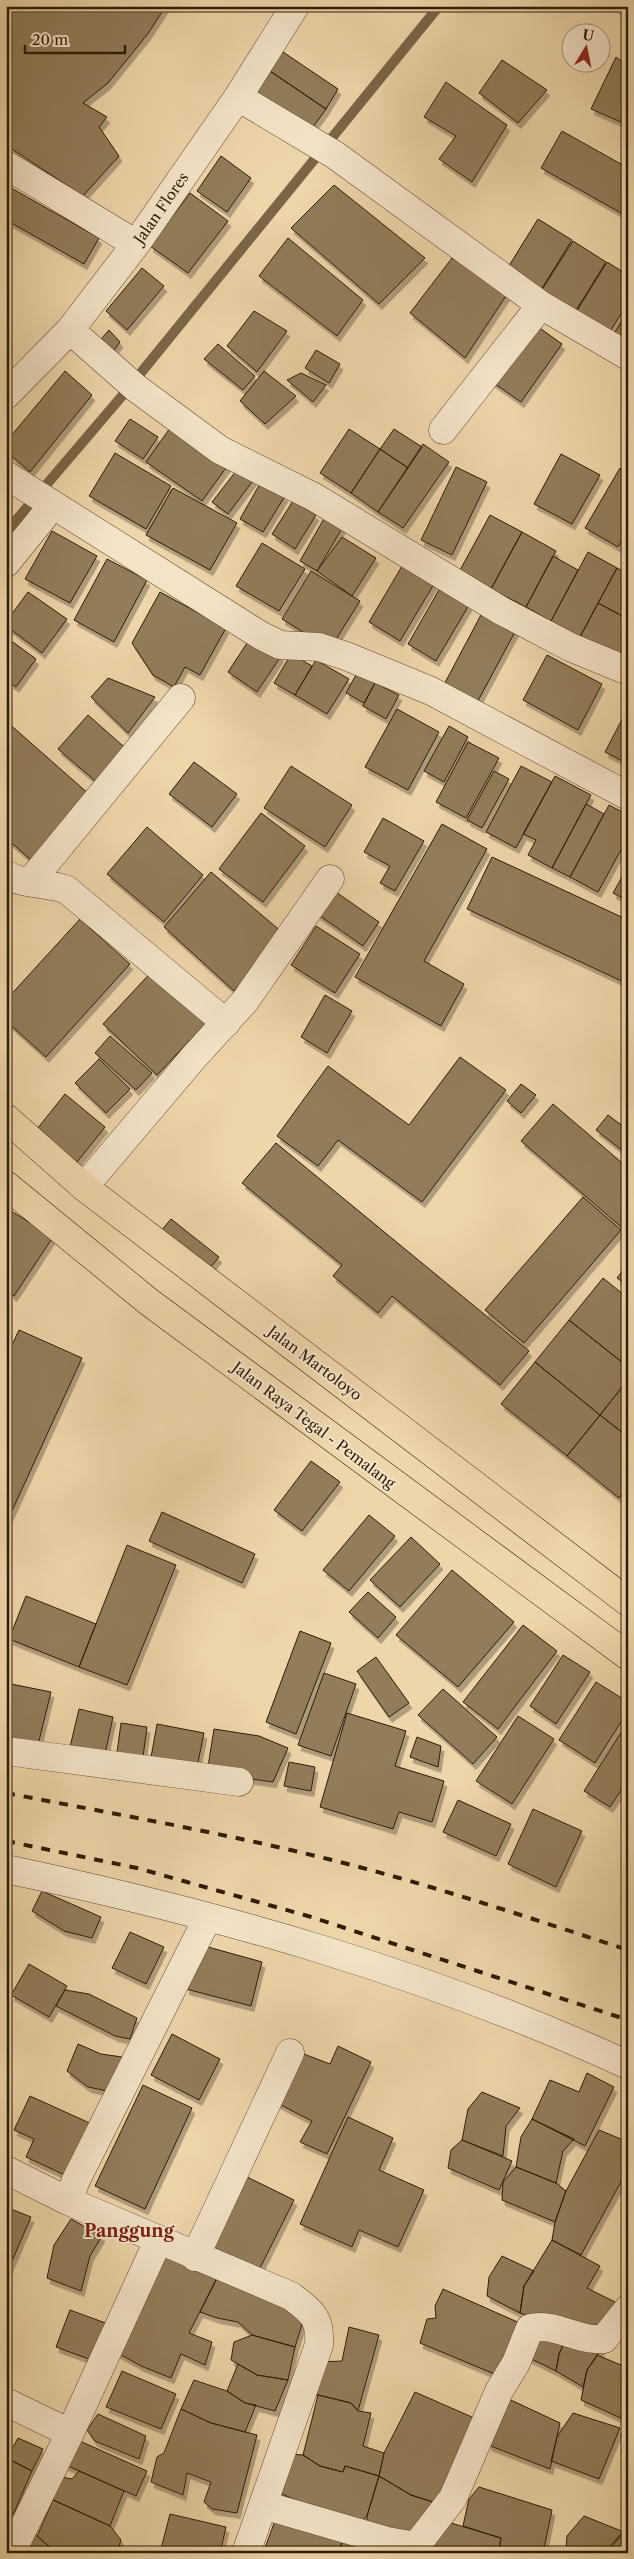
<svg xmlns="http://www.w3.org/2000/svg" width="634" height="2559" font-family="'Libre Caslon Text',serif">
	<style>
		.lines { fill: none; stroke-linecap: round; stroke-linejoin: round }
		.stream { stroke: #7a6646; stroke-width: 10 }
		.building { fill: #917d5a; stroke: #2e1c04; filter: url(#shadow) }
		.street-casing { stroke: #5e4a2e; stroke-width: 29 }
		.highway-casing { stroke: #2e1c04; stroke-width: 29 }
		.street { stroke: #f3e4c8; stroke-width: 28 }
		.highway { stroke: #edd6aa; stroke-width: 28 }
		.rail { stroke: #2e1c04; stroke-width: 4; stroke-dasharray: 9 9; stroke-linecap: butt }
		.labels { text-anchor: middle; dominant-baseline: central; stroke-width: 4; stroke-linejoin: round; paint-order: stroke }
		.street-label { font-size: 15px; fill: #2e1c04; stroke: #f3e4c8 }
		.quarter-label { font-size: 18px; font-weight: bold; fill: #7a1f14; stroke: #f3e4c8 }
	</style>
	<defs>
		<filter id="shadow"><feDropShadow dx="3" dy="5.5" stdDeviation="0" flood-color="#0004"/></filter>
	</defs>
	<rect width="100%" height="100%" fill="#edd6aa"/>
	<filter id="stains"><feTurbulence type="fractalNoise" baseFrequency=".004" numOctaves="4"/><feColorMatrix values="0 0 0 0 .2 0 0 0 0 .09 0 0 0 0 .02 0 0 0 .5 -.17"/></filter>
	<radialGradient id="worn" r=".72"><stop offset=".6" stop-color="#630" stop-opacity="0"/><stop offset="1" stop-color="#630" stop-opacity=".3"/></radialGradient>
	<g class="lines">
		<path class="stream" d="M6,532L122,396L439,6"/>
	</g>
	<path class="building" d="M6,6H166L147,35L108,83L83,103L107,117L99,127L119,156L83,196L6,145Z
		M614,6H628V16Z
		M280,50L338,89L326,109L267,69Z
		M616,57L628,66V125L591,109Z
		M502,60L547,90L518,123L479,93Z
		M267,69L326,109L310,131L252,92Z
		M446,82L507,125L472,182L439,159L456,136L424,117Z
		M562,131L628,168V217L541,168Z
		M221,156L251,178L227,212L197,191Z
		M6,185L99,238L84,264L6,220Z
		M334,185L425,258L379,304L291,228Z
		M190,193L228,221L188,273L150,246Z
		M538,219L572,240L541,290L507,269Z
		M288,238L363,300L337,336L259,276Z
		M573,241L606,262L575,312L541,291Z
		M452,258L508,293L465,358L410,313Z
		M607,262L628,275V303L609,333L576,312Z
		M142,268L164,286L127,330L106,311Z
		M254,311L287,331L257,372L227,346Z
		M628,311V347L612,337Z
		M530,321L562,344L521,402L488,379Z
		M109,330L120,342L109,357L95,346Z
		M218,344L255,376L243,390L204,359Z
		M316,350L340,364L329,383L305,368Z
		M65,371L92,395L30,472L6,451V442Z
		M264,371L296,396L265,424L240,401Z
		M301,373L326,385L313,402L287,380Z
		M130,419L158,437L143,459L115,441Z
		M175,421L231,461L202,501L146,462Z
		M349,429L380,449L351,493L320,473Z
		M394,429L422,447L408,468L380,449Z
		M423,444L449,462L403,528L378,512Z
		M380,449L408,468L378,512L351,493Z
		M115,453L171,486L146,529L89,496Z
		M561,454L600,475L572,524L534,504Z
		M240,466L255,478L228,514L212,502Z
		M456,467L487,482L452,555L421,540Z
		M620,468L628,473V530L618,547L585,528Z
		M261,482L285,496L263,532L240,519Z
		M173,488L237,523L210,570L146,535Z
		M293,501L316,515L295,549L272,534Z
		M326,515L344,525L317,571L300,561Z
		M490,515L522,532L491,589L459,572Z
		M52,531L97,556L70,603L25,579Z
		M522,532L556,551L526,607L491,589Z
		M342,537L376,558L352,596L317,571Z
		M262,543L305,569L279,611L236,586Z
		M588,552L617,568L580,637L551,621Z
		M553,556L578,570L551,621L526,607Z
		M107,559L147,580L114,642L74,620Z
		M405,561L437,579L400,641L369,622Z
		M617,568L628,574V619L598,603Z
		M311,571L360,601L330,649L282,619Z
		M440,588L469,605L436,661L408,644Z
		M28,592L67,619L42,653L6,626V622Z
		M160,592L226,628L200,675L185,667L174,687L153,675L132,643Z
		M598,603L628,619V640L619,657L580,637Z
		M482,613L516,630L473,710L440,692Z
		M6,637L36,659L16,687L6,680Z
		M251,637L281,656L257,692L228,672Z
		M291,654L312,666L295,695L274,683Z
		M547,655L602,684L578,730L523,700Z
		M316,660L349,679L327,714L295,695Z
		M357,673L375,683L364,703L346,693Z
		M108,678L155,697L128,733L91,697Z
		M375,683L399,695L386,719L363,706Z
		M628,708V764L605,752Z
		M397,709L439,732L408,790L365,767Z
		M88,715L131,753L101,786L58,749Z
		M6,721L90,795L31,860L6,838Z
		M449,726L468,737L444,782L424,771Z
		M468,742L499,758L466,818L436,802Z
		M194,762L237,794L212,827L169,794Z
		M291,766L352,805L325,847L264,808Z
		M521,766L552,782L516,848L486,832Z
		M494,771L509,779L482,828L467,820Z
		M555,776L591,795L552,868L528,855L536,840L523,834Z
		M586,804L604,814L570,877L552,868Z
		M609,805L628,815V837L598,892L570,877Z
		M261,813L305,846L263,902L219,869Z
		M383,818L424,841L395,891L380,883L390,866L364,852Z
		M442,824L487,849L424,961L464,984L441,1026L355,977Z
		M147,827L203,875L164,922L107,874Z
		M492,857L628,920V984L467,909Z
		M628,866V901L613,893Z
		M211,872L283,933L234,991L164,927Z
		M333,890L379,922L363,946L317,914Z
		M80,919L130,964L46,1057L6,1021V1000Z
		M316,926L360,954L335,993L291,965Z
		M156,967L211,1018L157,1075L103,1024Z
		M325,995L352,1011L327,1053L301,1037Z
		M110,1036L152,1073L136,1090L95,1053Z
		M460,1057L506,1090L422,1202L338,1140L318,1166L277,1136L328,1066L409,1125Z
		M99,1059L130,1089L106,1113L75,1083Z
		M521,1084L536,1095L521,1113L507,1101Z
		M65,1094L105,1127L77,1162L37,1129Z
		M553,1104L628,1168V1229L626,1231L521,1141Z
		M608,1115L628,1130V1155L596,1130Z
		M276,1143L529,1351L500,1385L392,1296L378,1313L333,1276L342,1265L242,1183Z
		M583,1197L621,1230L524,1343L485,1310Z
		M8,1209L53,1237L14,1296L6,1290V1212Z
		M171,1219L219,1257L209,1269L161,1231Z
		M628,1264V1286L617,1278Z
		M603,1278L628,1298V1367L569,1320Z
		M569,1320L628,1367V1390L623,1386L600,1415L535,1362Z
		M19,1330L82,1358L6,1524V1358Z
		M535,1362L600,1415L567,1456L501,1404Z
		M623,1386L628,1390V1437L600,1415Z
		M600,1415L628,1437V1488L619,1498L567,1456Z
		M311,1461L340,1482L302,1531L274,1510Z
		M162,1512L255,1554L242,1583L149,1541Z
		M369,1515L395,1536L349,1591L323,1570Z
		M411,1537L440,1564L400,1607L370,1580Z
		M127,1545L176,1565L127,1685L79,1667Z
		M452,1570L514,1622L458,1687L396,1635Z
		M368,1592L396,1617L378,1638L349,1612Z
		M26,1596L96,1624L79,1667L9,1639Z
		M523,1625L557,1651L498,1729L463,1702Z
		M300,1631L331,1643L296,1734L266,1722Z
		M563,1655L590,1672L556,1724L530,1706Z
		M376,1657L409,1703L389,1717L357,1671Z
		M324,1673L356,1684L331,1756L298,1745Z
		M596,1682L628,1702V1711L595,1763L559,1740Z
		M6,1683L51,1692L37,1749L6,1742Z
		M443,1689L497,1737L473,1764L418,1715Z
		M79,1709L113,1717L105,1754L70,1747Z
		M347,1713L406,1731L395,1766L444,1781L432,1822L399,1812L393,1829L320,1807Z
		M518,1716L554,1739L512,1804L476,1781Z
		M121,1723L147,1727L142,1764L116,1760Z
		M157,1724L204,1733L196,1772L150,1763Z
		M214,1729L259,1736L288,1748L273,1782L207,1773Z
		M622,1731L628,1734V1780L610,1807L584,1791Z
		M417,1737L441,1746L438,1767L410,1757Z
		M289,1762L315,1767L311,1791L284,1786Z
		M458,1800L511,1824L496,1856L443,1832Z
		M533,1809L582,1831L556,1887L508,1864Z
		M42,1891L101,1917L92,1938L64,1931L32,1911Z
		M130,1932L164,1947L146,1984L112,1968Z
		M208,1947L262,1962L251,2006L186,1989L194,1960Z
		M29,1964L67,1986L49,2017L11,1995Z
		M65,1990L89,1994L137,2018L130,2039L115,2036L56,2006Z
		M172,2034L220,2059L199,2100L151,2075Z
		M78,2044L101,2054L129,2058L112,2092L88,2087L67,2071Z
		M338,2046L371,2062L327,2154L300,2142L312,2121L273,2101L296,2051L330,2064Z
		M587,2073L614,2087L585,2146L532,2119L550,2080L579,2092Z
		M143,2085L192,2108L145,2209L95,2186Z
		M482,2092L520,2108L506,2126L503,2156L462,2140L468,2109Z
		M30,2096L94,2125L69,2177L26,2157L34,2139L14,2130Z
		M348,2117L393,2138L379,2170L424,2190L398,2247L359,2230L352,2247L300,2224Z
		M532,2119L574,2139L563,2151L556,2183L516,2167L521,2137Z
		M599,2130L628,2142V2169L581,2255L552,2240L555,2222L566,2191Z
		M462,2140L512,2161L499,2190L448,2168L451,2150Z
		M516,2167L556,2183L566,2191L555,2222L502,2200L503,2182Z
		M245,2176L294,2200L259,2270L211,2246Z
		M6,2207L31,2217L6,2275Z
		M71,2219L102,2236L90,2256L81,2291L47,2278L54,2245Z
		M552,2240L600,2266L587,2288L615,2302L601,2334L562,2327L520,2313L524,2286Z
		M163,2252L217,2278L189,2333L212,2342L205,2365L181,2354L171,2378L141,2366L114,2351Z
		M502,2256L534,2271L524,2286L520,2313L487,2296L489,2277Z
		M217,2278L252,2291L270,2302L305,2315L295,2347L252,2335L238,2322L217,2318L200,2312Z
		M443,2289L522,2324L504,2378L420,2343L427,2319L436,2318L435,2306Z
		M70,2310L111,2325L97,2362L56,2347Z
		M349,2327L379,2335L358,2411L351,2403L318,2395L310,2389L319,2362L342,2361Z
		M532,2330L564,2343L559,2354L556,2371L521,2354Z
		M252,2335L295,2347L288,2380L257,2375L231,2360L234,2342Z
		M564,2343L602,2349L587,2370L583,2387L556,2371L559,2354Z
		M597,2355L628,2368V2414L625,2420L581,2400L587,2370Z
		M238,2364L257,2375L288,2380L275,2411L245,2403L227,2391Z
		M122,2371L176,2394L161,2429L106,2407Z
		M194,2380L227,2391L245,2403L256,2405L245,2432L211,2423L181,2409Z
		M415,2392L481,2421L436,2503L411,2495L379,2476L384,2453Z
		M498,2394L560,2423L550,2469L488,2445Z
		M318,2395L351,2403L358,2411L371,2413L363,2446L384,2453L379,2476L345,2466L343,2472L320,2466L303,2455Z
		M181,2409L211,2423L257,2435L237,2513L212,2509L204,2502L211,2482L187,2473L183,2495L151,2482L157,2457L164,2453Z
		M573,2413L620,2428L599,2479L551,2461L557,2437Z
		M98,2414L146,2436L139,2459L95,2441L87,2430Z
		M18,2438L43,2449L32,2471L7,2458Z
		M73,2438L147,2471L136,2496L61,2463Z
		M288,2454L303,2455L320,2466L343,2472L345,2466L379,2476L367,2516L358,2524L308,2506L276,2491Z
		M6,2458L32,2471L6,2531Z
		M79,2471L124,2491L110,2526L45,2496L56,2476L72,2479Z
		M379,2476L411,2495L436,2503L412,2544L368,2534L367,2516Z
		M479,2487L552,2510L543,2553H515L499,2549L501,2538L463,2526L469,2499Z
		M53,2500L110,2526L121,2540L117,2553H61L53,2550L37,2536Z
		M170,2514L226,2527L220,2553H160Z
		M584,2516L624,2532L606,2553H566L567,2536Z
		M276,2518L343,2540L338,2553H277L265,2548Z
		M441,2520L501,2538L498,2553H428Z
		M628,2527V2553H606V2550Z
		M25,2532L37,2536L53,2550L61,2553H16Z
		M343,2540L365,2547L362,2553H338Z
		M258,2546L277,2553H256Z"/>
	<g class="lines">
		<defs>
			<path id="street" d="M238,97L335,155L541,305L628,356
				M6,165L136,244
				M70,330L136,388L220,450L314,497L500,610L570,647L628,671
				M6,395L70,330L136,244L238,97L295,6
				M443,430L541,305
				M6,475L260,635L280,645L319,647L346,656L431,691L628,796
				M6,563L53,505
				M6,874C23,886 48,882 67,890L226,1023
				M30,882L181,698
				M84,1187L194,1057L245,1001L330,879
				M6,1751L239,1782
				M6,1869C219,1914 430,1974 628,2065
				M6,2170L68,2201L291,2296C312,2312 321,2318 319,2345L246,2553
				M68,2201L76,2180L208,1917
				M195,2257L290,2053
				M6,2402L70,2433
				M263,2505L387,2541
				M11,2553L70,2433L158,2241
				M380,2553L387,2541L416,2546L453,2498L499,2391L516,2363L530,2328C555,2322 578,2342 604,2339L628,2309"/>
			<path id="highway" d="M6,1118L84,1187L628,1602
				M6,1185L149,1302L628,1656"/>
		</defs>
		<use href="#street" class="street-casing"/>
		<use href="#highway" class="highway-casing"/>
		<use href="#street" class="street"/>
		<use href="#highway" class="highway"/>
		<path class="rail" d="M6,1793C115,1814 224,1833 332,1860C432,1885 530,1918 628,1950
			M6,1841L137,1868L308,1916L628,2020"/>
	</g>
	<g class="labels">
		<g class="street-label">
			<text transform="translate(161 208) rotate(-55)">Jalan Flores</text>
			<text transform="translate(315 1363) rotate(37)">Jalan Martoloyo</text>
			<text transform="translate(314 1425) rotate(37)">Jalan Raya Tegal - Pemalang</text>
		</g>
		<g class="quarter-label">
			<text x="129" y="2231">Panggung</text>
		</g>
	</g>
	<rect width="634" height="2559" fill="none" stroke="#edd6aa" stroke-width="25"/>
	<rect x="8" y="8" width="619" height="2544" fill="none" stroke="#2e1c04" stroke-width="2.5"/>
	<rect x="12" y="12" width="609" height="2534" fill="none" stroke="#2e1c04"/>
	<g transform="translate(586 48) rotate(10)"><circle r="24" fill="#f3e4c8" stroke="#a4947a"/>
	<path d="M0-4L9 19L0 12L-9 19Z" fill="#8f2418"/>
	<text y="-8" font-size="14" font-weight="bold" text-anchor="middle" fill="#2e1c04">U</text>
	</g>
	<path d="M25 45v8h100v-8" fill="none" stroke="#2e1c04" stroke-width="2.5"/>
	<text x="32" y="45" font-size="15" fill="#2e1c04" stroke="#f3e4c8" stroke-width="4" paint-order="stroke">20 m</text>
	<rect width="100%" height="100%" filter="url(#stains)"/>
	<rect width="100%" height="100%" fill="url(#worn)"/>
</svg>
